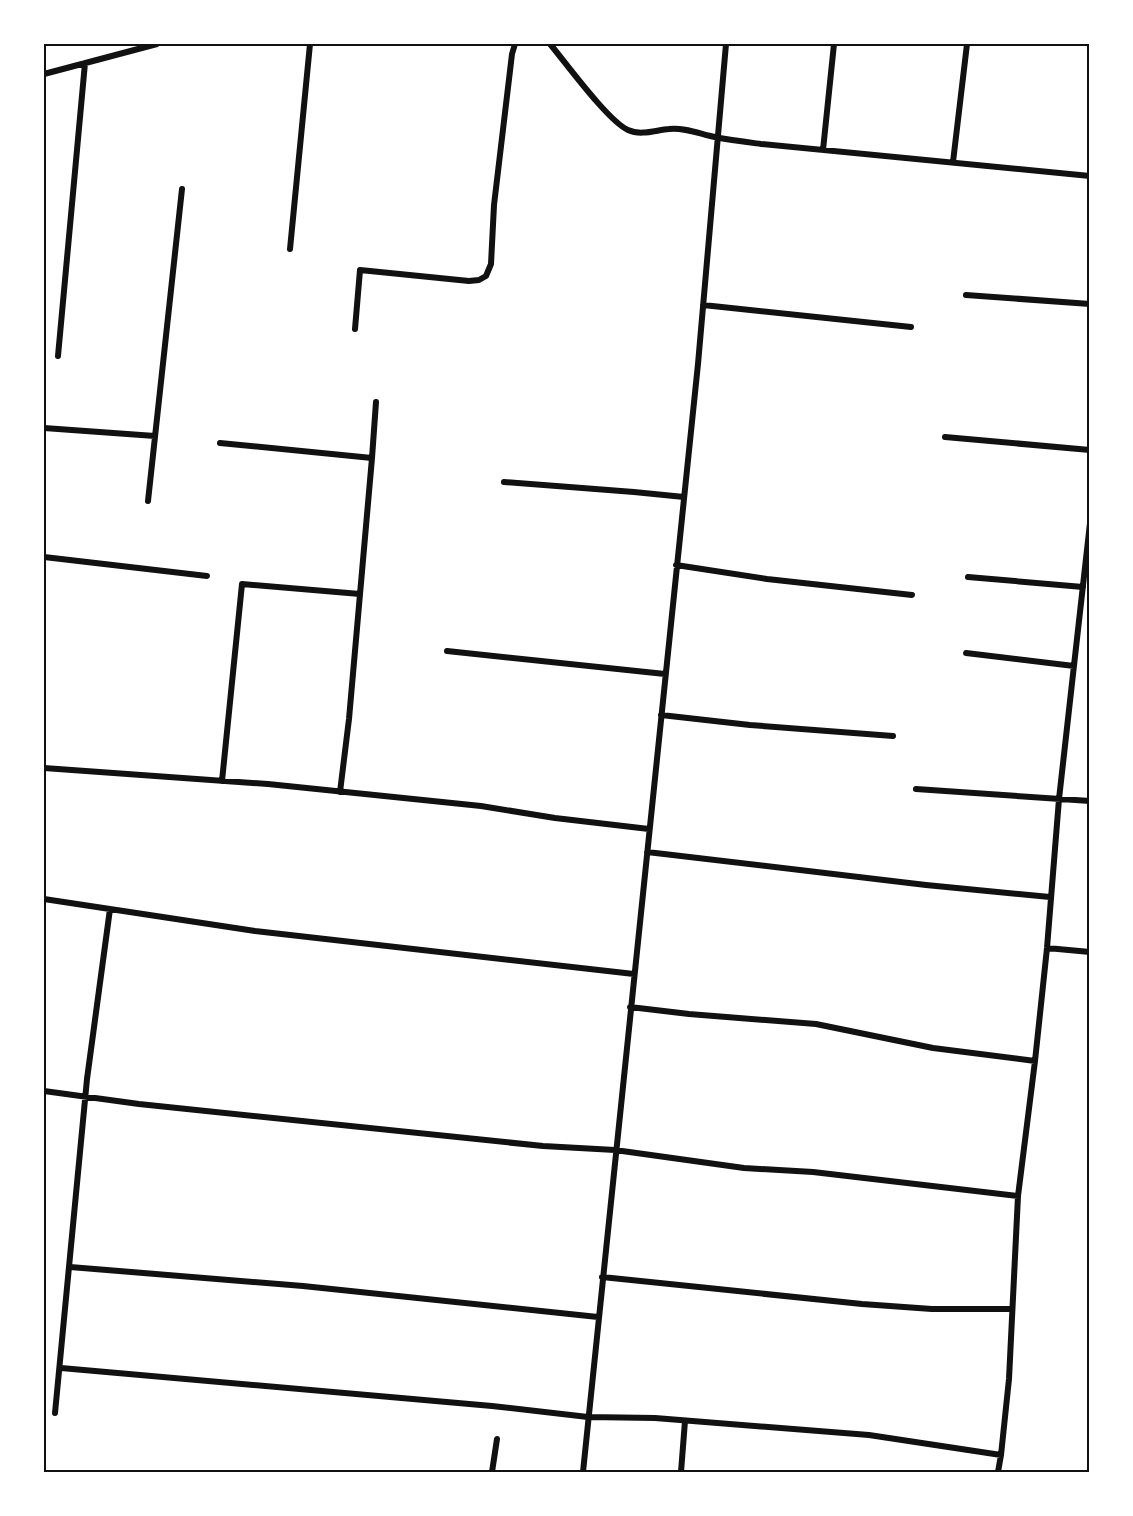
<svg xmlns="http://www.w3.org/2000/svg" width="1133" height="1516" font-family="'DejaVu Sans',sans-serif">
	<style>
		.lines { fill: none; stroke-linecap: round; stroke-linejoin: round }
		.minor { stroke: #111; stroke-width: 6 }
		.neatline { fill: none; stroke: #111; stroke-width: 2 }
	</style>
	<rect width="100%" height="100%" fill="#fff"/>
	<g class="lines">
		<path class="minor" d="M550,44C566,63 608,121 628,130C641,136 656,130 669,129C684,127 700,134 715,137C730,140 746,142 761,144L1090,176
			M44,74L157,44
			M823,150L834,44
			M953,162L967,44
			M290,249L310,44
			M966,295L1090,304
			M703,305L911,327
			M355,329L360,270L469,281L479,280L486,276L491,264L494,205L512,54L515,44
			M58,356L85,63
			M44,428L155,436
			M945,437L1090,450
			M220,443L372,458L376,402
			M504,482L634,492L684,497
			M148,501L182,189
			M44,557L207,576
			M676,565L767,579L912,595
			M968,577L1083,587
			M447,651L665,674
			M966,653L1074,666
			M661,715L750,725L893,736
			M44,768L268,784L481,806L555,818L649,829
			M222,781L242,584L360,594
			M916,789L1090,801
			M340,792L349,719L372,458
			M647,852L926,885L1050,897
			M44,899L255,931L634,974
			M1047,948L1090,952
			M630,1007L689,1014L816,1024L933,1048L1035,1061
			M44,1091L139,1104L543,1146L615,1150L744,1168L813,1172L1018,1196
			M70,1267L303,1286L598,1317
			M602,1277L862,1304L932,1309H1012
			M61,1368L492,1406L588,1417L655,1418L869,1435L1001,1455
			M55,1413L87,1079L110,909
			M492,1472L497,1439
			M583,1472L698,364L726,44
			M681,1472L685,1421
			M998,1472L1001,1455L1009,1379L1018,1196L1035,1061L1047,948L1059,799L1090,523"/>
	</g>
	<rect width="1133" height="1516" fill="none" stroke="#ffffff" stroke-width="90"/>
	<rect x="45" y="45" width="1043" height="1426" class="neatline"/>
</svg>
